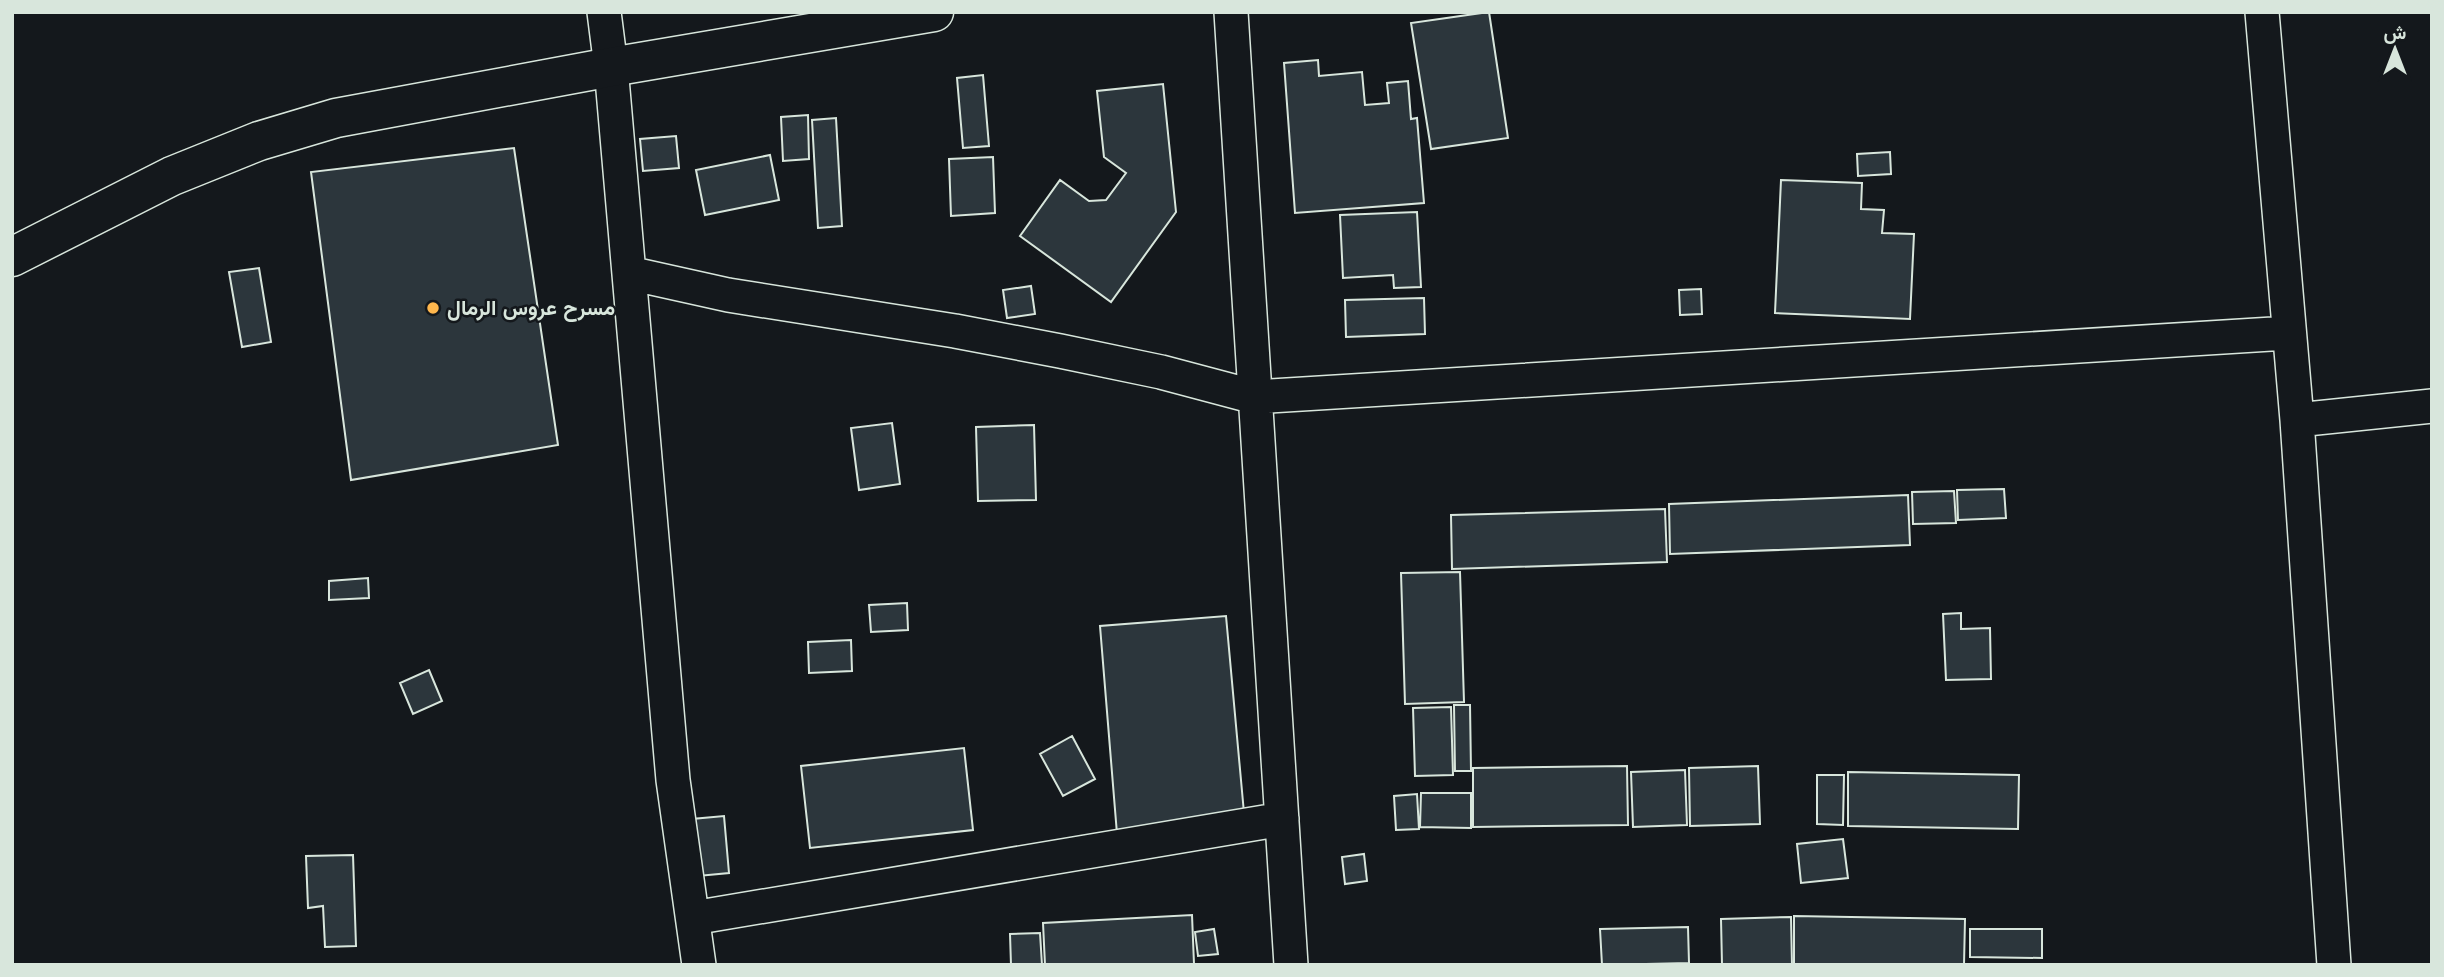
<svg xmlns="http://www.w3.org/2000/svg" width="2444" height="977" font-family="Jost,Vazirmatn,sans-serif">
	<style>
		.building { fill: #2c363c; stroke: #d8e6dc; stroke-width: 2 }
		.lines { fill: none; stroke-linecap: round; stroke-linejoin: round }
		.minor-casing { stroke: #d8e6dc; stroke-width: 36 }
		.primary-casing { stroke: #d8e6dc; stroke-width: 41 }
		.minor { stroke: #14181c; stroke-width: 33 }
		.primary { stroke: #14181c; stroke-width: 38 }
		.poi-dot { fill: #ffb74d; stroke: #14181c; stroke-width: 2.5 }
		.labels { text-anchor: middle; dominant-baseline: central; stroke-width: 5; stroke-linejoin: round; paint-order: stroke }
		.poi-label { font-size: 21px; font-weight: bold; fill: #d8e6dc; stroke: #14181c; text-anchor: start }
	</style>
	<rect width="100%" height="100%" fill="#14181c"/>
	<path class="building" d="M1489,12L1508,138L1431,149L1411,23Z
		M1318,60L1319,76L1362,72L1365,105L1389,103L1387,83L1408,81L1411,119L1417,118L1424,203L1295,213L1284,63Z
		M983,75L989,146L963,148L957,78Z
		M1163,84L1176,212L1111,302L1020,236L1060,180L1089,201L1106,200L1126,173L1104,157L1097,91Z
		M808,115L809,159L783,161L781,117Z
		M836,118L842,226L818,228L812,120Z
		M676,136L679,168L643,171L640,139Z
		M514,148L558,445L351,480L311,172Z
		M1890,152L1891,174L1858,176L1857,154Z
		M770,155L779,200L705,215L696,170Z
		M993,157L995,213L951,216L949,159Z
		M1781,180L1862,183L1861,209L1884,210L1882,233L1914,234L1910,319L1775,313Z
		M1417,212L1421,287L1394,288L1393,275L1343,278L1340,215Z
		M259,268L271,342L242,347L229,272Z
		M1031,286L1035,314L1007,318L1003,290Z
		M1701,289L1702,314L1680,315L1679,290Z
		M1424,298L1425,334L1346,337L1345,300Z
		M892,423L900,484L859,490L851,428Z
		M1034,425L1036,500L978,501L976,427Z
		M2004,489L2006,518L1958,520L1957,490Z
		M1954,491L1956,523L1913,524L1912,492Z
		M1908,495L1910,545L1670,554L1669,504Z
		M1665,509L1667,562L1452,569L1451,515Z
		M1460,572L1464,702L1405,704L1401,573Z
		M368,578L369,598L329,600V581Z
		M907,603L908,630L871,632L869,605Z
		M1961,613V629L1990,628L1991,679L1946,680L1943,614Z
		M1226,616L1245,824L1117,834L1100,626Z
		M851,640L852,671L809,673L808,642Z
		M429,670L442,701L413,714L400,683Z
		M1454,705H1470L1471,771H1455Z
		M1451,707L1453,775L1415,776L1413,708Z
		M1072,736L1095,779L1063,796L1040,754Z
		M964,748L973,830L810,848L801,766Z
		M1627,766L1628,825L1473,827V768Z
		M1758,766L1760,824L1690,826L1689,768Z
		M1685,770L1687,825L1633,827L1631,772Z
		M1848,772L2019,775L2018,829L1848,826Z
		M1817,775H1844L1843,825L1817,824Z
		M1421,793H1471V828L1420,827Z
		M1417,794L1419,829L1396,830L1394,796Z
		M724,816L729,873L698,876L692,819Z
		M1843,839L1848,878L1801,883L1797,844Z
		M1364,854L1367,881L1345,884L1342,857Z
		M353,855L356,946L325,947L323,906L308,908L306,856Z
		M1192,915L1194,964L1045,965L1043,923Z
		M1794,916L1965,919L1964,965H1794Z
		M1791,917L1792,965H1722L1721,919Z
		M1688,927L1689,963L1602,965L1600,929Z
		M1214,929L1218,954L1198,956L1195,932Z
		M1970,929H2042V958L1970,957Z
		M1040,933L1042,965H1011L1010,934Z"/>
	<g class="lines">
		<defs>
			<path id="minor" d="M604,12L611,67L673,780L699,965
				M1231,12L1291,965
				M2262,12L2297,420L2334,965
				M629,273L728,295L955,331L1060,351L1161,372L1255,397L2289,333
				M2297,420L2432,406
				M693,918L1282,819"/>
			<path id="primary" d="M12,257L172,176L259,141L336,118L611,67L934,12"/>
		</defs>
		<use href="#minor" class="minor-casing"/>
		<use href="#primary" class="primary-casing"/>
		<use href="#minor" class="minor"/>
		<use href="#primary" class="primary"/>
	</g>
	<circle class="poi-dot" cx="433" cy="308" r="7"/>
	<g class="labels">
		<g class="poi-label">
			<text x="447" y="308">مسرح عروس الرمال</text>
		</g>
	</g>
	<rect width="2444" height="977" fill="none" stroke="#d8e6dc" stroke-width="28"/>
	<g transform="translate(2395 49)" stroke="#14181c" stroke-width="5" paint-order="stroke">
	<path d="M0-5L12 26L0 18L-12 26Z" fill="#d8e6dc"/>
	<text y="-10" font-size="19" font-weight="bold" text-anchor="middle" fill="#d8e6dc">ش</text>
	</g>
</svg>
